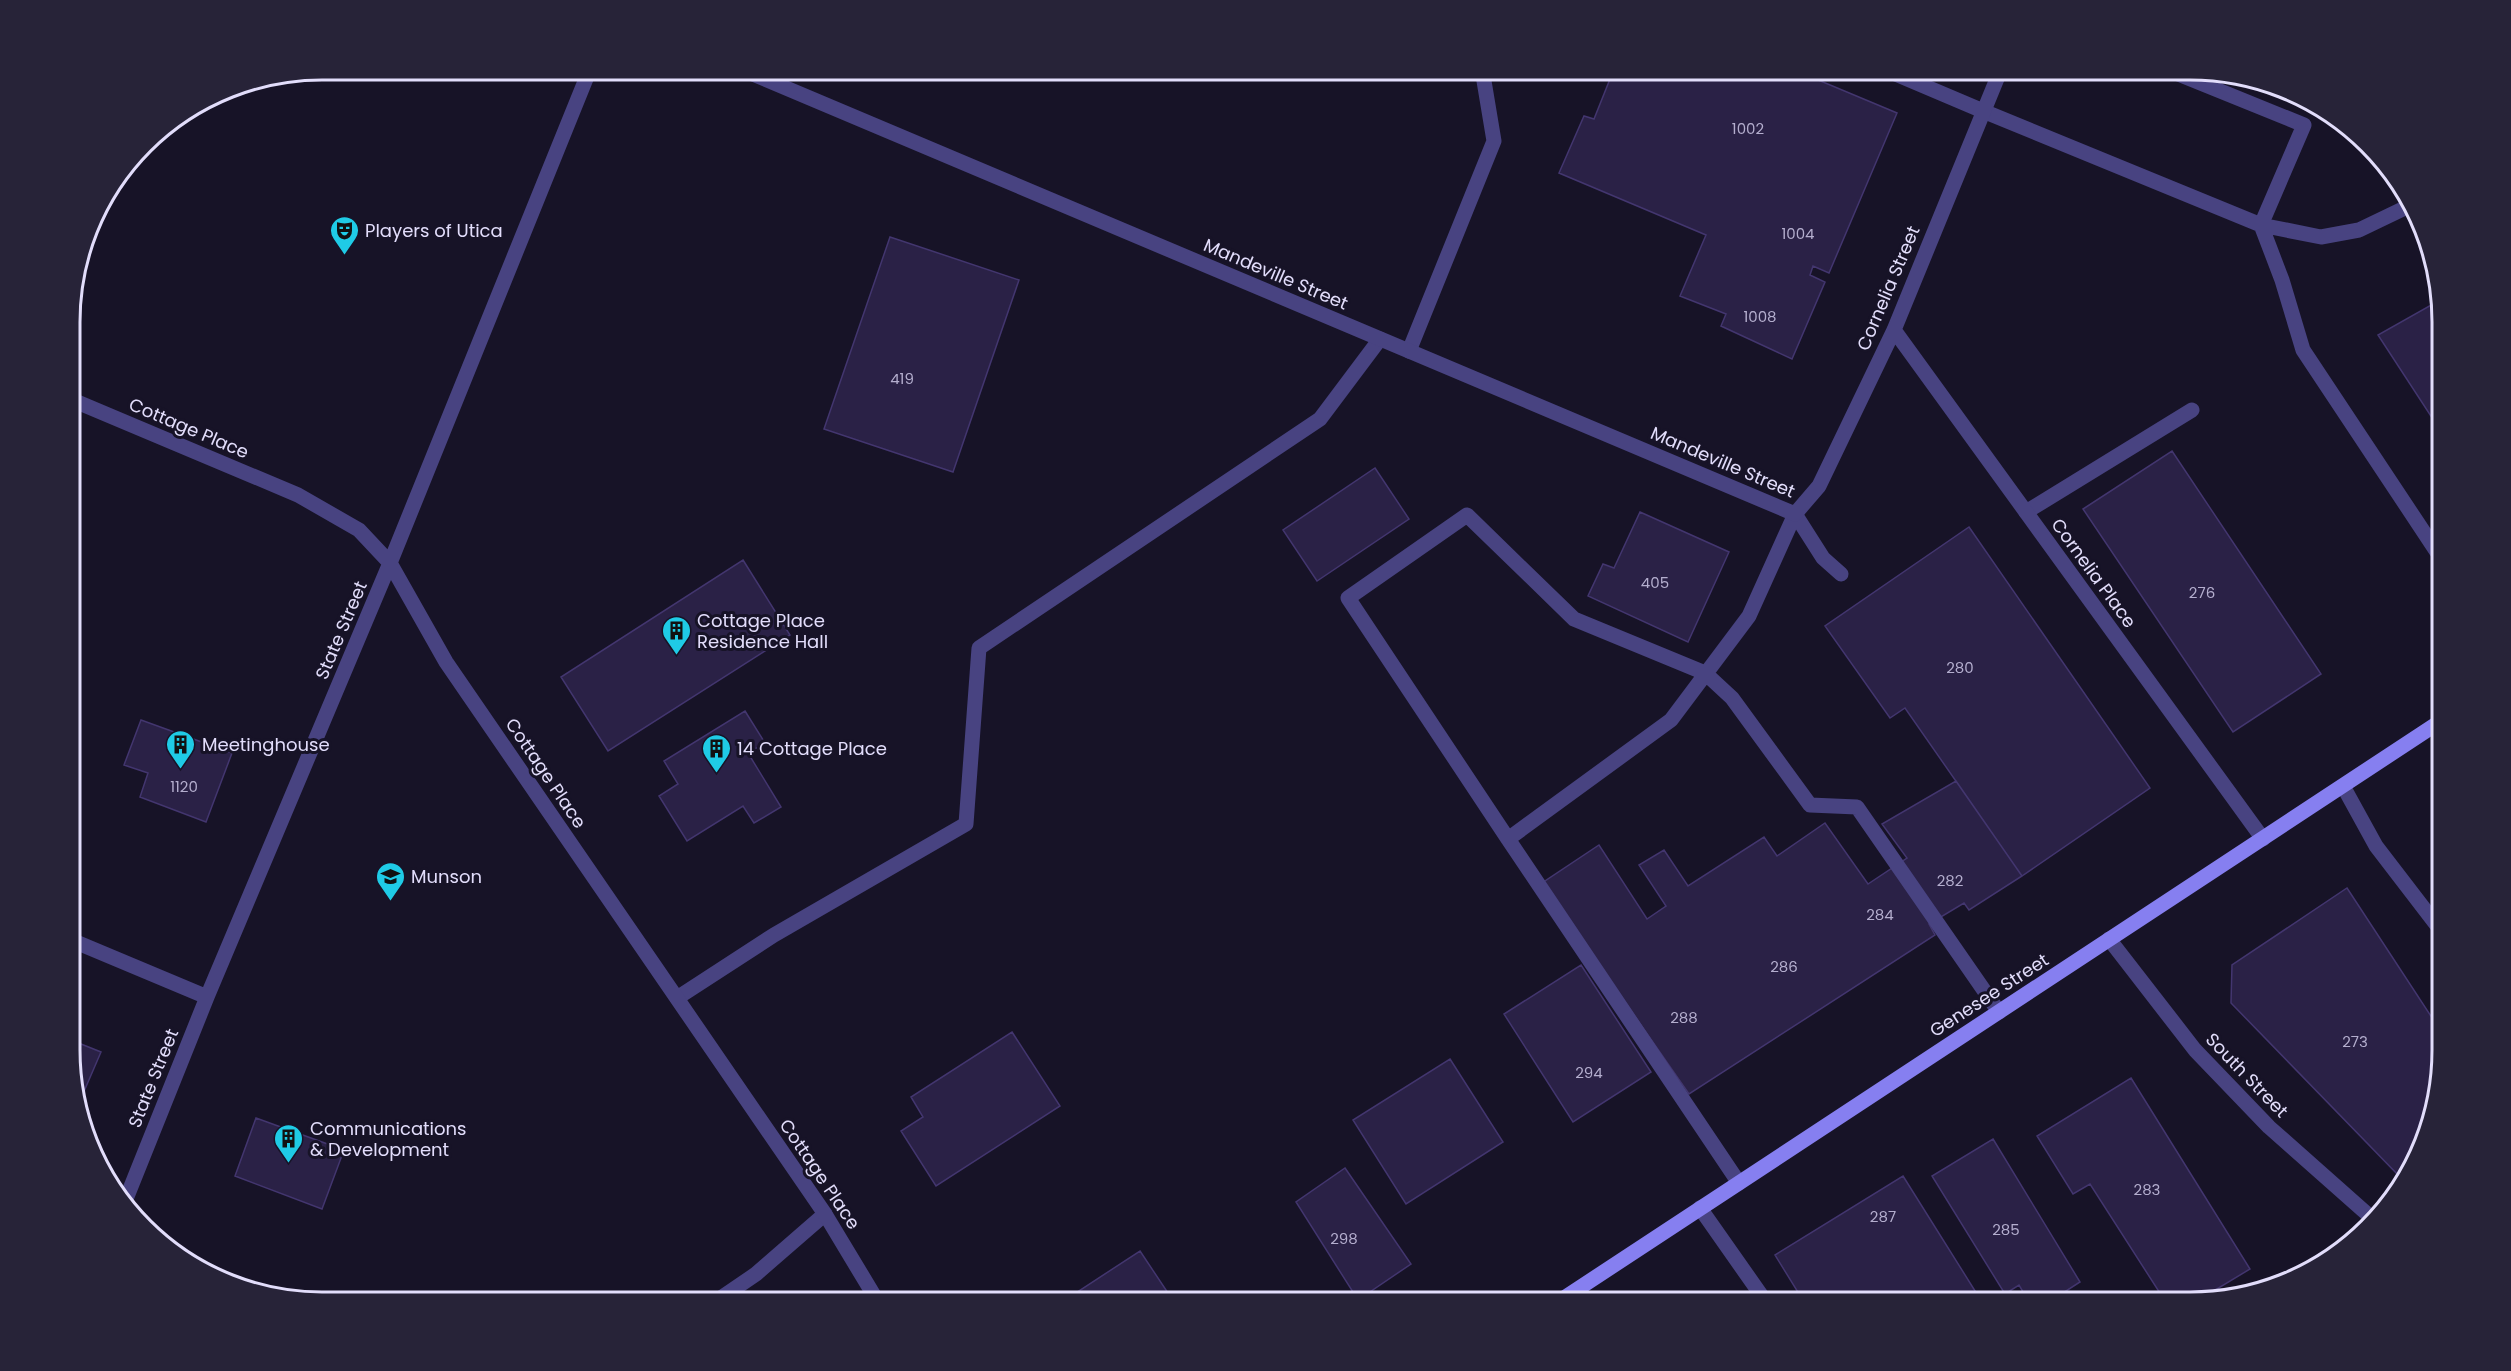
<svg xmlns="http://www.w3.org/2000/svg" width="2511" height="1371" font-family="Poppins,sans-serif">
	<style>
		.building { fill: #2a2146; stroke: #43366f; stroke-width: 1.5 }
		.lines { fill: none; stroke-linecap: round; stroke-linejoin: round }
		.lane { stroke: #484381; stroke-width: 15 }
		.street { stroke: #484381; stroke-width: 15 }
		.secondary { stroke: #867ff0; stroke-width: 15 }
		.labels { text-anchor: middle; dominant-baseline: central; stroke-width: 6; stroke-linejoin: round; paint-order: stroke }
		.number-label { font-size: 15px; fill: #b4aece }
		.poi-label { font-size: 18px; fill: #e2ddfb; stroke: #171327; text-anchor: start }
		.street-label { font-size: 18px; fill: #e2ddfb; stroke: #171327 }
		.rim { fill: none; stroke: #e2ddfb; stroke-width: 3 }
	</style>
	<rect width="100%" height="100%" fill="#171327"/>
	<path class="building" d="M1614,69H1792L1897,113L1829,273L1813,266L1810,275L1825,282L1792,359L1721,326L1726,314L1680,296L1706,235L1559,173L1584,116L1594,119Z
		M890,237L1019,280L953,472L824,429Z
		M2440,300V430L2378,335Z
		M2172,451L2321,674L2233,732L2083,509Z
		M1375,468L1409,519L1317,581L1283,530Z
		M1640,512L1729,552L1688,642L1588,596L1603,564L1614,568Z
		M1969,527L2150,788L2022,876L1905,708L1890,718L1825,626Z
		M743,560L790,635L608,751L561,677Z
		M745,711L765,743L748,753L781,807L754,823L743,806L687,841L659,796L678,784L664,761Z
		M141,720L232,753L206,822L140,797L148,773L124,765Z
		M1956,781L2022,876L1969,910L1964,903L1929,924L1935,935L1689,1094L1542,883L1599,845L1647,919L1666,906L1639,865L1664,850L1688,886L1764,837L1777,856L1825,823L1868,884L1907,858L1882,824Z
		M2347,888L2442,1033V1049L2416,1161L2403,1180L2231,1003L2232,965Z
		M1581,965L1651,1072L1573,1122L1504,1014Z
		M1012,1032L1060,1106L936,1186L901,1131L923,1117L911,1097Z
		M71,1040L101,1052L79,1103L71,1082Z
		M1450,1059L1503,1142L1406,1204L1353,1120Z
		M2131,1078L2250,1269L2197,1301H2165L2090,1184L2073,1194L2037,1136Z
		M256,1118L344,1150L322,1209L235,1176Z
		M1993,1139L2080,1282L2049,1302H2029L2019,1285L2005,1294L1932,1176Z
		M1345,1168L1411,1264L1358,1300L1296,1202Z
		M1903,1176L1982,1302H1804L1775,1255Z
		M1140,1251L1174,1302H1062Z"/>
	<g class="lines">
		<path class="lane" d="M2166,69L2304,125L2261,225L2282,280L2303,350L2441,558
			M1983,111L2261,225L2321,237L2359,230L2409,206
			M1409,351L1494,141L1482,69
			M2026,512L2192,410
			M1795,514L1749,616L1671,720L1508,839L1348,598L1467,515L1574,619L1705,673L1732,698L1810,805L1857,807L1999,1012
			M1795,514L1823,558L1841,574
			M2343,786L2376,846L2442,932
			M1508,839L1739,1183
			M677,998L774,935L966,824L979,648L1320,419L1380,339
			M715,1302L756,1274L825,1214"/>
		<path class="street" d="M741,69L1795,514L1819,486L1894,330L2001,69
			M1884,69L1983,111
			M1894,330L2263,839
			M70,399L298,495L359,530L390,563L446,662L825,1214L878,1302
			M2109,939L2195,1050L2269,1127L2374,1220
			M71,940L207,997
			M124,1204L207,997L390,563L590,69
			M1700,1208L1766,1302"/>
		<path class="secondary" d="M1558,1302L2441,721"/>
	</g>
	<defs>
		<symbol id="theatre-pin" viewBox="-11 -11 22 30"><path d="M0 17L-7.5 6A9.5 9.5 0 1 1 7.5 6Z" fill="#1fcbe6" stroke="#171327"/><path d="M-5-5.5Q0-4 5-5.5V0Q5 5 0 6Q-5 5-5 0ZM-3.3-2.5H-1v1.5H-3.3ZM1-2.5H3.3v1.5H1ZM-2.8 1Q0 5.5 2.8 1Z" fill="#111"/></symbol>
		<symbol id="building-pin" viewBox="-11 -11 22 30"><path d="M0 17L-7.5 6A9.5 9.5 0 1 1 7.5 6Z" fill="#1fcbe6" stroke="#171327"/><path d="M-4-6H4V6H1V3H-1V6H-4ZM-2.5-4.3h1.7v1.8h-1.7ZM.8-4.3h1.7v1.8H.8ZM-2.5-1h1.7V.8h-1.7ZM.8-1h1.7V.8H.8Z" fill="#111"/></symbol>
		<symbol id="university-pin" viewBox="-11 -11 22 30"><path d="M0 17L-7.5 6A9.5 9.5 0 1 1 7.5 6Z" fill="#1fcbe6" stroke="#171327"/><path d="M0-5L7-2L0 1L-7-2ZM-4 1L0 2.5L4 1V4Q0 6-4 4Z" fill="#111"/></symbol>
	</defs>
	<g fill-rule="evenodd">
		<use href="#theatre-pin" x="328" y="214" width="33" height="45"/>
		<use href="#building-pin" x="660" y="614" width="33" height="45"/>
		<use href="#building-pin" x="164" y="728" width="33" height="45"/>
		<use href="#building-pin" x="700" y="732" width="33" height="45"/>
		<use href="#university-pin" x="374" y="860" width="33" height="45"/>
		<use href="#building-pin" x="272" y="1122" width="33" height="45"/>
	</g>
	<g class="labels">
		<g class="number-label">
			<text x="1748" y="128">1002</text>
			<text x="1798" y="233">1004</text>
			<text x="1760" y="316">1008</text>
			<text x="902" y="378">419</text>
			<text x="1655" y="582">405</text>
			<text x="2202" y="592">276</text>
			<text x="1960" y="667">280</text>
			<text x="184" y="786">1120</text>
			<text x="1950" y="880">282</text>
			<text x="1880" y="914">284</text>
			<text x="1784" y="966">286</text>
			<text x="1684" y="1017">288</text>
			<text x="2355" y="1041">273</text>
			<text x="1589" y="1072">294</text>
			<text x="2147" y="1189">283</text>
			<text x="1883" y="1216">287</text>
			<text x="2006" y="1229">285</text>
			<text x="1344" y="1238">298</text>
		</g>
		<g class="poi-label">
			<text x="365" y="230">Players of Utica</text>
			<text x="697" y="620">Cottage Place<tspan x="697" dy="21">Residence Hall</tspan></text>
			<text x="202" y="744">Meetinghouse</text>
			<text x="737" y="748">14 Cottage Place</text>
			<text x="411" y="876">Munson</text>
			<text x="310" y="1128">Communications<tspan x="310" dy="21">&amp; Development</tspan></text>
		</g>
		<g class="street-label">
			<text transform="translate(1276 274) rotate(23)">Mandeville Street</text>
			<text transform="translate(1888 288) rotate(-67)">Cornelia Street</text>
			<text transform="translate(189 428) rotate(23)">Cottage Place</text>
			<text transform="translate(1723 462) rotate(23)">Mandeville Street</text>
			<text transform="translate(2094 573) rotate(54)">Cornelia Place</text>
			<text transform="translate(341 630) rotate(-67)">State Street</text>
			<text transform="translate(546 773) rotate(56)">Cottage Place</text>
			<text transform="translate(1989 995) rotate(-33)">Genesee Street</text>
			<text transform="translate(2247 1075) rotate(46)">South Street</text>
			<text transform="translate(153 1078) rotate(-68)">State Street</text>
			<text transform="translate(820 1174) rotate(56)">Cottage Place</text>
		</g>
	</g>
	<path d="M0 0H2511V1371H0ZM322 80H2190A242 242 0 0 1 2432 322V1050A242 242 0 0 1 2190 1292H322A242 242 0 0 1 80 1050V322A242 242 0 0 1 322 80Z" fill="#272338" fill-rule="evenodd"/>
	<path class="rim" d="M322 80H2190A242 242 0 0 1 2432 322V1050A242 242 0 0 1 2190 1292H322A242 242 0 0 1 80 1050V322A242 242 0 0 1 322 80Z"/>
</svg>
